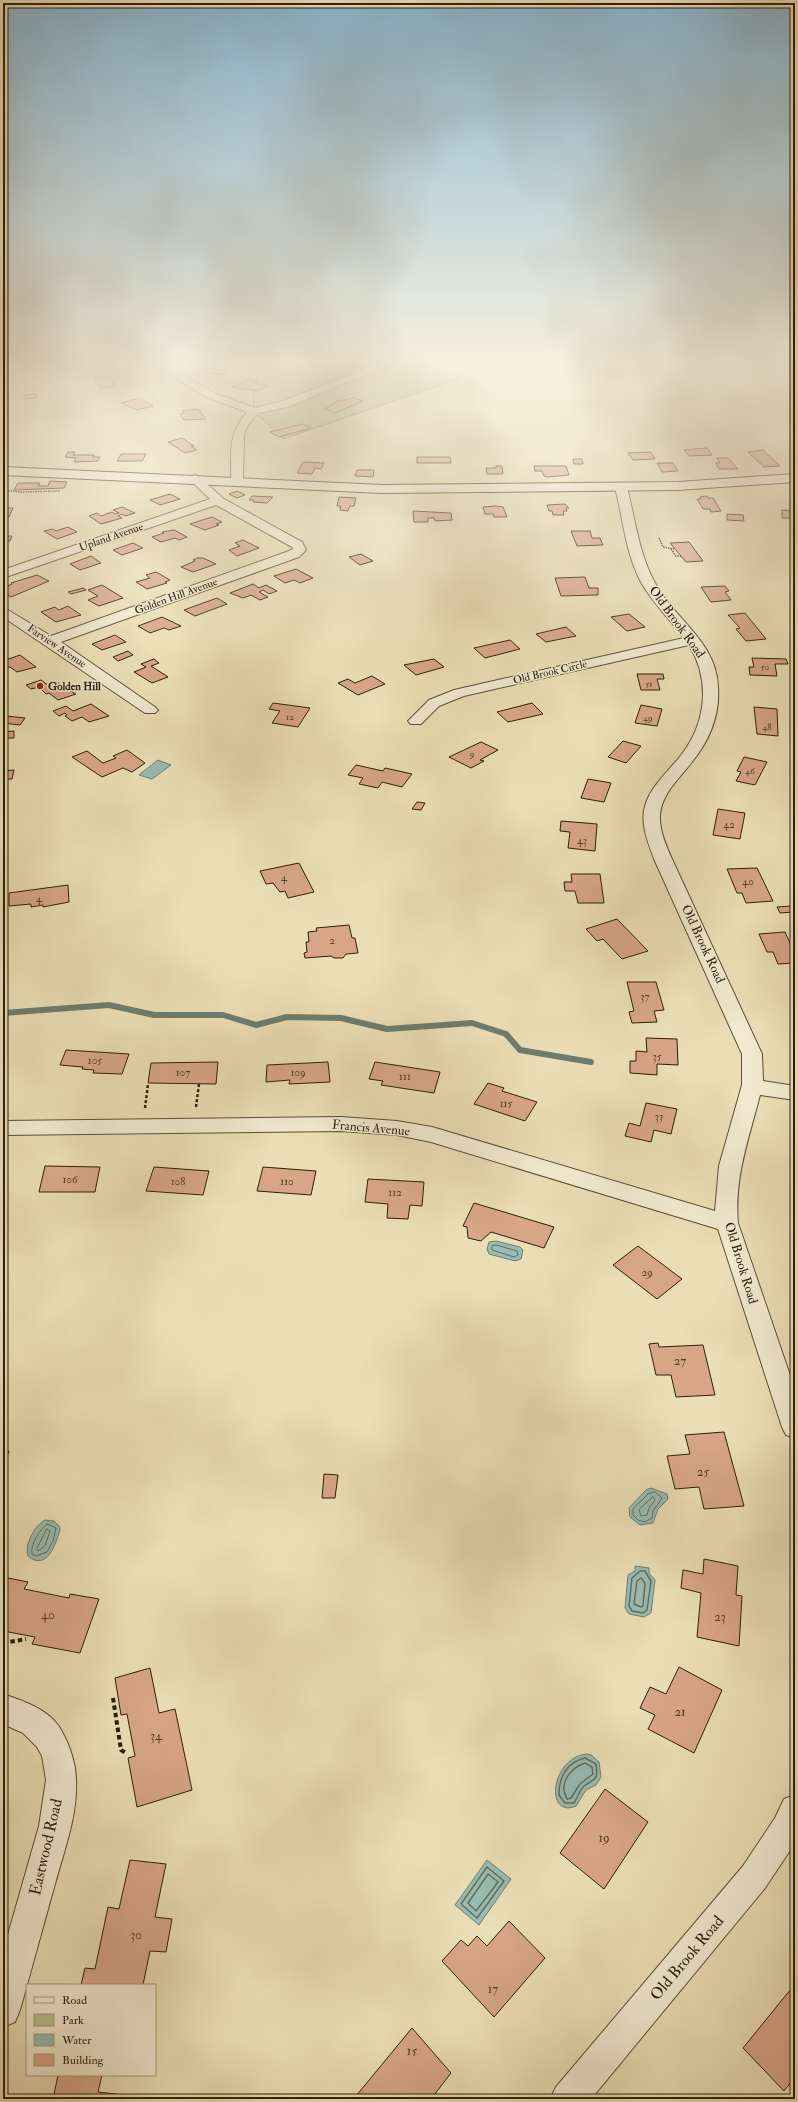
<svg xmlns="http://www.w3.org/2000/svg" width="798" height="2102" font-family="'IM FELL Double Pica',serif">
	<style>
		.green { fill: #b7c18e; stroke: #71704d }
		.water { fill: #98bcb1; stroke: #6c7d6f }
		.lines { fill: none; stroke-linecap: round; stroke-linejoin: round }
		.shore-far1 { stroke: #626d5e; stroke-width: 1 }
		.shore { stroke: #626d5e; stroke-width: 1.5 }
		.stream { stroke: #6c7d6f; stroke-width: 6 }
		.building { fill: #d8a589; stroke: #2b1e0c }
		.street-casing { stroke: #5b4e36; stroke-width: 2 }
		.secondary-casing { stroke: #2b1e0c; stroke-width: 2 }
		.path-far2 { stroke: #2b1e0c; stroke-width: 1.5; stroke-dasharray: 1.5 1; stroke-linecap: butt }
		.path-far1 { stroke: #2b1e0c; stroke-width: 2.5; stroke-dasharray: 3 2; stroke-linecap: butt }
		.path { stroke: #2b1e0c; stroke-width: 4; stroke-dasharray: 4.5 3; stroke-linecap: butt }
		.street { fill: #f2ead0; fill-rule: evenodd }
		.secondary { fill: #f2ead0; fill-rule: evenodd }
		.poi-dot { fill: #8f2418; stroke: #f2ead0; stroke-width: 1.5 }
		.labels { text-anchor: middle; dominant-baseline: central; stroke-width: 3; stroke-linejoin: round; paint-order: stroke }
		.far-number-label { font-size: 9px; fill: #56402b }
		.far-street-label { font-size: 11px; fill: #2b1e0c; stroke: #f2ead0 }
		.far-poi-label { font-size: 11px; font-weight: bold; fill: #2b1e0c; stroke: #f2ead0; text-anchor: start }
		.number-label { font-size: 11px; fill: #56402b }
		.street-label { font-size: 13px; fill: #2b1e0c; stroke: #f2ead0 }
		.near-number-label { font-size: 13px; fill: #56402b }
		.near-street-label { font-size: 16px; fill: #2b1e0c; stroke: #f2ead0 }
	</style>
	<rect width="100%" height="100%" fill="#ebdeb6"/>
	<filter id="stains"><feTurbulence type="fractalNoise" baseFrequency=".005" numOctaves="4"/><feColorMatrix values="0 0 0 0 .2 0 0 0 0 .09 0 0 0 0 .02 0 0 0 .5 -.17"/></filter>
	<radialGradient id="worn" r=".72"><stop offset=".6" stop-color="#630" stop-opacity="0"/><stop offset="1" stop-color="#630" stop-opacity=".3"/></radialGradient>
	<path class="green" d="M258,366H432L461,378L283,439L254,411L253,394L269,374Z"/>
	<path class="water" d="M158,760L171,765L152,779L139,775Z
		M496,1241L520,1247L523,1250L521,1259L515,1261L489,1254L487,1249L489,1242Z
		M651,1488L667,1494L668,1499L658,1509L653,1523L640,1525L630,1517L629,1508L646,1490Z
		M45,1520L54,1521L59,1526L60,1530C56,1543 47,1572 28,1556C24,1545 35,1525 45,1520Z
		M635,1566L649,1568V1573L655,1580L651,1613L644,1617L629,1614L625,1608L628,1575L635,1571Z
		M586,1754L591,1755L599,1762L601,1777L596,1785L586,1790L576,1806C545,1819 550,1759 586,1754Z
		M487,1860L511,1879L479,1925L455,1905Z"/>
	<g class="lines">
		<path class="shore-far1" d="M496,1245L517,1251L518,1255L514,1257L492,1250V1246Z
			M655,1492L662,1498L653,1511L652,1518L645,1522L638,1520L633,1515V1509L648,1494Z
			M653,1497L655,1500L649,1508L647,1515L641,1516L639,1510Z
			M47,1524L56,1528L53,1541L47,1552L36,1556L32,1554C30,1545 40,1529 47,1524Z
			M47,1529L50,1531L45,1546L38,1551L37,1549Z"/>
		<path class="shore" d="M640,1571H645L651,1581L647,1610L643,1613L632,1611L629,1606L632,1578Z
			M641,1578L645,1583L643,1606L641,1607L634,1604L637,1581Z
			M585,1758L596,1764C598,1782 596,1777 584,1786C580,1790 577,1798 574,1803H565L559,1795C559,1777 567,1762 585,1758Z
			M585,1763L592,1767L593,1774L580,1784L571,1798L567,1799C558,1784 570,1768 585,1763Z
			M487,1867L504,1881L477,1918L461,1904Z
			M488,1874L498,1882L476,1911L468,1903Z"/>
		<path class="stream" d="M3,1013L109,1005L154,1015H223L256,1025L287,1017L341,1018L387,1029L472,1023L506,1034L520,1050L591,1062"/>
	</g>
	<path class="building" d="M305,366H324L299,374L290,371Z
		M207,368L227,371L221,375L201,371Z
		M109,376L116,386L101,388L94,378Z
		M249,379L258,381L254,383L268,386L258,391L232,387Z
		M36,394V398L25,399V395Z
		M140,398L153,406L137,410L121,403Z
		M354,398L363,401L335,413L325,409L338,401Z
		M198,409L206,419L184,420L180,414L184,413L182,411Z
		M303,424L311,428L279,437L270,432Z
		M182,438L194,446H191L197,450L185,453L168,442Z
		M707,448L712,455L689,456L684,450Z
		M763,450L780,466L764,467L748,452Z
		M68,452H75L73,455H94L93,457H100L98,461L74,462L76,458L65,457Z
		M651,452L655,459L633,460L628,453Z
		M121,454H146L142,461H117Z
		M417,457H450L451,463H417Z
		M717,458H728L738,469H719L716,463H720Z
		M573,459H582L583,464H574Z
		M303,462L324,463L321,469L315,468L312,474L297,473Z
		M657,463H673L678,471L662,472Z
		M496,466H502L503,474H487L486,468H496Z
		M534,466H566L569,475L547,477L544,476L542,471H535Z
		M357,470H374L373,477L355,476Z
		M50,481L67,482L64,488L14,490L18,483H40L38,486H48Z
		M237,491L245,495L237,498L229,494Z
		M170,494L180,499L160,505L150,500Z
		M252,496L273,497L267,503L253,502L254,500H249Z
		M707,496L708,498H713L721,511L711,512L710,509H703L697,499H701L700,497Z
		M339,497L356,498L354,506H350L348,511L340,510L341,506H337Z
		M547,505L565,504L569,508H566L567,511H563L564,515H553L552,511H549Z
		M496,506L503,507L507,517H494L493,514H485L483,507Z
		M122,507L135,513L125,516L122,514L118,516L122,518L101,524L89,516L97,513L101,516L112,512L115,514L119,513L113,510Z
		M3,508H13L9,517H3Z
		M782,510L795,511V518H782Z
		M413,511L451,513L452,520L435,521L434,518H428V522H414Z
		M727,514L743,515L744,521L727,520Z
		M212,517L222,522L216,524L219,525L205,530L190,524Z
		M68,527L77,532L57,539L44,531L53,529L56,531Z
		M174,530L187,537L179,540L175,538L161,542L152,537L164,533L162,532Z
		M571,531H590L592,538H600L603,545L577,546Z
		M3,536H12L10,541H3Z
		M243,540L259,548L237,556L229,550L240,546L235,543Z
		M689,542L703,561L686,562L670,543Z
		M133,543L143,548L122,555L113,550Z
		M361,554L373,561L360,565L349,557Z
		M91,556L101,563L80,570L70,564Z
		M197,558H203L216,564L193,572L181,567L195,561L193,560Z
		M296,569L313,578L300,583L294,580L285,583L274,576Z
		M156,572L170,580L165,582L167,583L147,589L136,582L150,578L146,575Z
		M37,575L49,581L11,597L3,592V588L12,584L11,583Z
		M585,577L589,588H598V595L561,596L555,578Z
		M253,584L259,588L266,585L277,591L269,594L263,590L259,592L268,597L260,600L251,595L243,598L230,593Z
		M102,585L123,598L99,606L88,600L98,596L88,590Z
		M725,586L729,591L725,592L731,600L711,602L701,587Z
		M83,588L86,590L71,594L68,592Z
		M217,598L227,604L195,616L184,610Z
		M68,606L81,615L56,622L41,612L55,607L59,610Z
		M745,613L766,639L746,641L736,629L740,628L728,615Z
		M629,614L645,627L627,631L611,617Z
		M162,617L181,626L169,630L164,628L150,633L138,626Z
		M566,627L576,636L546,642L536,634Z
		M115,635L126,642L102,650L92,644Z
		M510,640L520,649L485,658L474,648Z
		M128,651L133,655L118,661L113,657Z
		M20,655L36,667L17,672L10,667L3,668V661Z
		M752,658L786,659L788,664H775L777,676L750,675L749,667H754Z
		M154,659L159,663L151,666L168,677L152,683L134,672L146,667L141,664Z
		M434,659L444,667L416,675L404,665Z
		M637,674H663L664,679H657L660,690H641Z
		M372,676L385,684L358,695L338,683L348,679L355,683Z
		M41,680L49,686L57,682L63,686L66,685L69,688L67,689L76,694L58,700L49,693L46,694L39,687L31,689L26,685Z
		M273,703L310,708L298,727L272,723L280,711L269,709Z
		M532,703L543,714L508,722L497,712Z
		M91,704L109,716L89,722L82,717L72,721L65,716L67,715L65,713L59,716L53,711L66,706L73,711Z
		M641,705L662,709L657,726L635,723Z
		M754,707L777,709L778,736L757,734Z
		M6,716L25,718L20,725L3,723Z
		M14,731V738H3V732Z
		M623,741L641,746L626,763L608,757Z
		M481,742L498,750L480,760L484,761L471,768L449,757Z
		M127,750L145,763L132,772L123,768L102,777L72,757L87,751L103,763L116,758L113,756Z
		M744,757L767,762L755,785L736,781L741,772L737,771Z
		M356,765L383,771L385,768L412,774L402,787L382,782L378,788L359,784L363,778L348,775Z
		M14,770L12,779H3V771Z
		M588,779L611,783L604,802L581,798Z
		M417,802L425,803L421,810L412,809Z
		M718,809L745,813L740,839L713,835Z
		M561,821L597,824L595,851L568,848L570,832L560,831Z
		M299,863L314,892L288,898L285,891L280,892L273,883L266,884L260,871Z
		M757,868L773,901L746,903L742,893H737L727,869Z
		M571,874H600L604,903H578L575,891H565L564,882H572Z
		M68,885L69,902L43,907V905L31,907V904L9,906V893Z
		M791,906L793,912L780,913L777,907Z
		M617,919L648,951L622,959L603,939L597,941L586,929Z
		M349,925L352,938H355L358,953L346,954L343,958H334L331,956L305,958L304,953L307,952L306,942H309L308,932L317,931L316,928Z
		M785,932L791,945L795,946V963L778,964L773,952H767L759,934Z
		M627,982H656L664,1010L654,1011L657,1022L632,1023L629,1012L634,1011Z
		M646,1038L677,1039L678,1065L657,1064V1075L630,1073V1061H636V1051L647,1052Z
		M66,1050L129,1054L122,1074L93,1073L94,1070L82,1069L83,1067L60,1065Z
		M218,1062L216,1084L148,1083L151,1063Z
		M328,1062L330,1082L289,1084L290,1080L266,1082L267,1065Z
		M375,1062L440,1072L434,1093L381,1085L383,1081L369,1079Z
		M488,1083L504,1088L502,1091L537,1102L525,1121L474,1104Z
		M646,1103L677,1109L671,1134L654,1130L651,1142L625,1136L629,1123L640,1126Z
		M795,1161V1194L791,1193Z
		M45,1166L100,1167L95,1192H39Z
		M154,1167L209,1171L203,1195L146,1191Z
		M263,1167L316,1171L311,1195L257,1191Z
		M368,1179L424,1182L422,1206L410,1205L408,1219L387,1218L388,1204L365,1202Z
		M474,1203L554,1227L544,1248L491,1232L481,1241L468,1238L467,1227L463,1226Z
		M638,1246L682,1279L657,1299L613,1265Z
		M658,1343L659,1347L703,1345L715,1395L676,1397L671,1375H656L649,1344Z
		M724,1432L744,1506L704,1509L699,1487L675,1489L667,1456L690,1454L685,1435Z
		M3,1451H9L3,1469Z
		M324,1474L338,1475L335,1498H322Z
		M704,1559L738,1566L736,1595L742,1596L739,1646L697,1637L701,1593L681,1588L683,1570L703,1574Z
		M3,1577L28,1582L24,1589L69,1598L70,1594L99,1599L80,1653L32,1644L35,1637L3,1631Z
		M679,1667L722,1690L694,1753L648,1729L655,1715L640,1708L650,1687L666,1694Z
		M150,1668L159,1713L175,1709L192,1790L137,1807L128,1758L135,1756L127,1714L121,1715L115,1678Z
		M605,1789L648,1822L604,1889L560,1853Z
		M130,1860L166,1864L155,1917L172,1919L166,1952L150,1951L143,1985H81L85,1968L95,1969L108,1907L119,1909Z
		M509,1921L545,1958L494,2017L442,1961L461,1940L468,1946L477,1936L487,1946Z
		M795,1984V2077L784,2091L743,2048Z
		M412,2028L451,2073L431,2099H359L356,2096Z
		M58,2075H102L98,2092L116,2094L115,2099H53Z"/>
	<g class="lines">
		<defs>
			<path id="street" d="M157,366H169L214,393L255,408L280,402L374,366H387L287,407L258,413L248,425L244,435L243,481L237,485L231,481C232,452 227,435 247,412L206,397Z
				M195,475L199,477L224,499L302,542L306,550L299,557L61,642L155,707L158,710L155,713H145L3,617V607L51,636L289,551L293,549L292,547L216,505L3,578V570L210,499L189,479Z
				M621,483L627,487C635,519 639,554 655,583C674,619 717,642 718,687C720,714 710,740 692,762C679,779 662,793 660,815C659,830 666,845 672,859L762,1054L763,1081L795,1086V1100L760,1095C749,1138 734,1178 738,1223L795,1390V1438L786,1435L782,1427L718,1229L431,1142L397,1135L341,1131L3,1135V1121L341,1117L397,1121L432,1127L715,1211L719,1166L742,1085V1054L654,859C648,842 640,824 645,806C651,785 670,770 682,754C707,721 710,679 689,645L464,696L439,706L421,724H411L408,721L429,700L454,690L684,638C670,620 654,604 642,584C626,556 623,519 615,487Z
				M3,1694C23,1701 45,1708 58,1725C68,1740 76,1762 76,1780C78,1814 64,1851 55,1884C43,1926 32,1968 20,2010L15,2022L3,2027V1952L39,1826L46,1780L42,1756L37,1747L23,1733L3,1724Z
				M795,1795V1843L765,1888L591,2099H550L556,2087L743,1866L775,1818L784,1799Z"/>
			<path id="secondary" d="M3,467L382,485L678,482L795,474V482L678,490L382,493L3,475Z"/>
		</defs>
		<use href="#street" class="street-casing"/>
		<use href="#secondary" class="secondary-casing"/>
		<path class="path-far2" d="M3,490L20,492L60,491
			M659,538L663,547L674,549
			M671,549L676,556H681"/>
		<path class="path-far1" d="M196,1107L199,1084
			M145,1108L148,1084"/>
		<path class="path" d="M3,1643L26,1639
			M113,1698L121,1750L126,1753"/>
		<use href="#street" class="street"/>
		<use href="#secondary" class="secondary"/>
	</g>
	<linearGradient id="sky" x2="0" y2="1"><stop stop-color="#88b7d2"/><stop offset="0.55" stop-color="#f6f0de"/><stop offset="1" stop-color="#f6f0de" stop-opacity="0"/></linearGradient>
	<rect width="798" height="660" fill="url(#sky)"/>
	<circle class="poi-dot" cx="40" cy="686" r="4"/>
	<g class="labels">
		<g class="far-number-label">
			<text x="765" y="667">50</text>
			<text x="649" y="684">51</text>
			<text x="290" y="717">12</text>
			<text x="648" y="718">49</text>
			<text x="767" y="727">48</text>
			<text x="472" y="754">9</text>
			<text x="750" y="771">46</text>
		</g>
		<g class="far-street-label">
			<text transform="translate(111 537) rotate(-19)">Upland Avenue</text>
			<text transform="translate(176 596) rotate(-20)">Golden Hill Avenue</text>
			<text transform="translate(57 646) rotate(34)">Farview Avenue</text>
			<text transform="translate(550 672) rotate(-13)">Old Brook Circle</text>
		</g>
		<g class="far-poi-label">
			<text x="48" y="686">Golden Hill</text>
		</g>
		<g class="number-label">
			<text x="729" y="824">42</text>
			<text x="582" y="840">43</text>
			<text x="284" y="877">4</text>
			<text x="748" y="881">40</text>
			<text x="39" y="898">4</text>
			<text x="332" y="940">2</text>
			<text x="645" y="996">37</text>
			<text x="657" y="1056">35</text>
			<text x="95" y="1060">105</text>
			<text x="183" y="1072">107</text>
			<text x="298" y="1072">109</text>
			<text x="405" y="1076">111</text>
			<text x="506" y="1103">115</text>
			<text x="659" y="1116">33</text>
			<text x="70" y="1179">106</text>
			<text x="178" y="1181">108</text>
			<text x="287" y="1181">110</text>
			<text x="395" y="1192">112</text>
			<text x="647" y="1272">29</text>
		</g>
		<g class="street-label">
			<text transform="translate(677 622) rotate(54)">Old Brook Road</text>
			<text transform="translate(703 944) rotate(65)">Old Brook Road</text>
			<text transform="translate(371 1128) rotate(5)">Francis Avenue</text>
			<text transform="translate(741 1263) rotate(73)">Old Brook Road</text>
		</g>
		<g class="near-number-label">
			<text x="680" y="1361">27</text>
			<text x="703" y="1472">25</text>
			<text x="48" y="1615">40</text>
			<text x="720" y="1617">23</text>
			<text x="680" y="1712">21</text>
			<text x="156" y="1736">34</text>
			<text x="604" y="1838">19</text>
			<text x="136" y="1935">30</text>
			<text x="493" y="1989">17</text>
			<text x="412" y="2051">15</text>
		</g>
		<g class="near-street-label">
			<text transform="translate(46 1847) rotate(-77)">Eastwood Road</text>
			<text transform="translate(687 1958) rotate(-50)">Old Brook Road</text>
		</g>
	</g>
	<rect width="798" height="2102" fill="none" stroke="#ebdeb6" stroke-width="16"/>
	<rect x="4" y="4" width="790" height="2094" fill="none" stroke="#2b1e0c" stroke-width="2"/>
	<rect x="8" y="8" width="782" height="2086" fill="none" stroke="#2b1e0c"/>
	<rect x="26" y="1984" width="130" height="92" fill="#f2ead0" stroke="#a29882"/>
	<rect x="34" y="1997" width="20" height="6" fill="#f2ead0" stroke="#a29882"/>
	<text x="62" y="2004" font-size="12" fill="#2b1e0c">Road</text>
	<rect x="34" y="2014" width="20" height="12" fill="#b7c18e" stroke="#a29882"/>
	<text x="62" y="2024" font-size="12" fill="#2b1e0c">Park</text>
	<rect x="34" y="2034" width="20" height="12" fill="#98bcb1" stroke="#a29882"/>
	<text x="62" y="2044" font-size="12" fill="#2b1e0c">Water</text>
	<rect x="34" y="2054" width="20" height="12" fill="#d8a589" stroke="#a29882"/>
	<text x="62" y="2064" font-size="12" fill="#2b1e0c">Building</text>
	<rect width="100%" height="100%" filter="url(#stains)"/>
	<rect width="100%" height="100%" fill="url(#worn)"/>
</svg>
